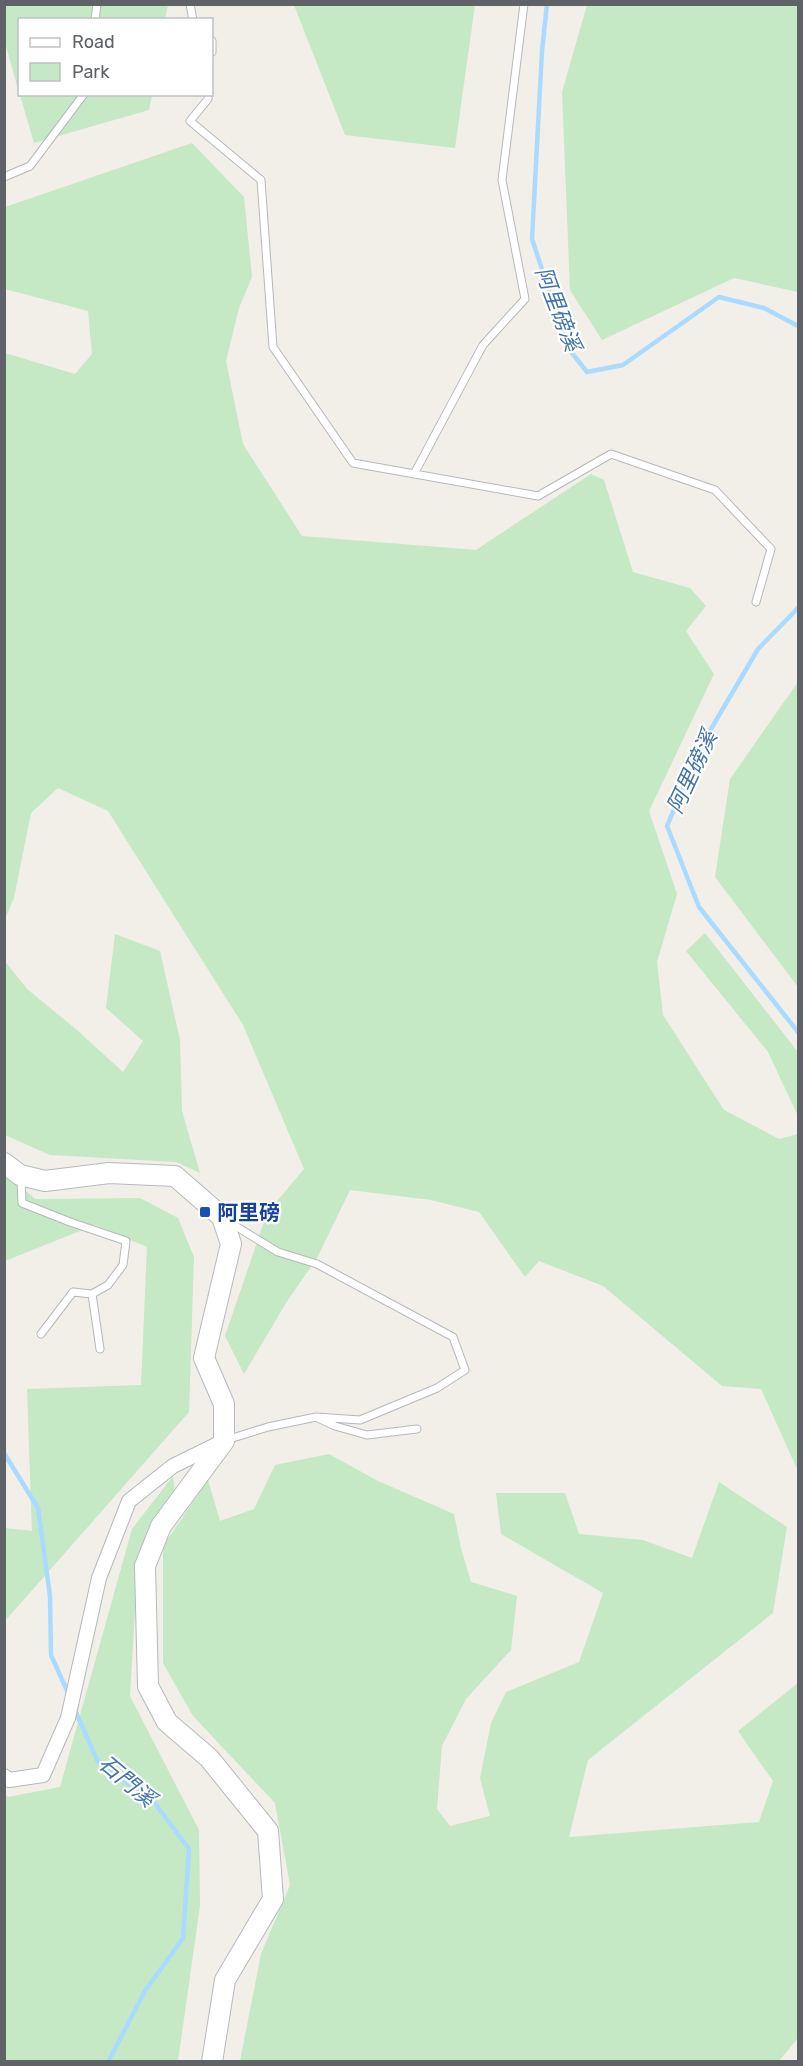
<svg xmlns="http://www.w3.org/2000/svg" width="803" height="2066" font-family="Rubik,'Noto Sans TC',sans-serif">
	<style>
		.green { fill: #c5e8c5 }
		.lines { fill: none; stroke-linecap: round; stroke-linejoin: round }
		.stream { stroke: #aadaff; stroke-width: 4.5 }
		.lane-casing { stroke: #b5b8bc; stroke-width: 9 }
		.street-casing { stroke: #b5b8bc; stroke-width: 16 }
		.secondary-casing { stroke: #b6babf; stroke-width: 22 }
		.lane { stroke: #fff; stroke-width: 7 }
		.street { stroke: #fff; stroke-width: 14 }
		.secondary { stroke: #fff; stroke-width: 20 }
		.transit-dot { fill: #1a4fb4; stroke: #fff; stroke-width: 2 }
		.labels { text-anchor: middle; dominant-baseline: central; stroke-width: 4.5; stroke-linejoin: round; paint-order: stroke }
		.transit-label { font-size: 21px; font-weight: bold; fill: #164399; stroke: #fff; text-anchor: start }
		.water-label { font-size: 22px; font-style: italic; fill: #4174aa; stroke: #fff }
	</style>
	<rect width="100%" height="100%" fill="#f1efe8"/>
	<path class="green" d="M5,5H168L165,19L20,20L19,93L5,42Z
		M294,5H475L455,148L345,135Z
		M587,5H798V292L734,278L602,340L570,290L562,92Z
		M20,95H152L149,110L34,143Z
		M192,143L244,197L252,277L239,308L226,361L243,444L302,536L476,550L591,474L604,480L633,572L690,588L706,606L686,631L714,674L649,811L677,894L657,962L663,1015L724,1110L779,1139L798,1134V1471L761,1389L722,1386L603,1286L539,1261L525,1277L479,1212L431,1200L350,1190L317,1258L286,1303L244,1374L225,1336L267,1213L304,1169L243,1025L108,811L58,788L31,813L14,898L5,919V353L75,374L92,354L88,311L5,289C5,261 6,234 5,207Z
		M798,682V987L715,877L730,779Z
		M705,933L798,1052V1116L768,1052L686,951Z
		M115,934L160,951L180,1040L182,1111L200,1173L176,1162L50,1155L5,1135V961L27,989L77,1030L123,1072L143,1041L106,1008Z
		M5,1172L35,1199L140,1198L178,1218L194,1257L189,1412L5,1621V1528L32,1531L27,1389L141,1385L147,1247L95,1225L5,1261Z
		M329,1454L378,1481L454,1514L461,1548L471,1582L517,1596L511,1650L466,1699L442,1746L437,1809L450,1826L490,1816L480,1778L491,1723L506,1692L579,1662L603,1593L501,1534L496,1493H565L579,1534L643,1540L692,1558L719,1482L787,1527L773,1613L588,1760L569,1837L759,1822L773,1781L738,1731L798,1683V2038L778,2062L240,2061L261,1954L290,1885L275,1803L193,1716L163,1663V1546L208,1480L220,1521L254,1509L275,1465Z
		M173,1476L175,1495L138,1560L130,1696L199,1830L200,1906L178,2061H5L4,1792L8,1797L60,1787L132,1529Z"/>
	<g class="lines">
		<path class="stream" d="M547,4L542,51L532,239L568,348L587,372L623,365L719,297L764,308L798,326
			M798,608L758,649L701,746L667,826L699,907L798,1032
			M4,1453L38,1508L50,1596L51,1655L69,1695
			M74,1708L98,1762L154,1802L189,1849L183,1938L145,1991L108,2062"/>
		<defs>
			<path id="lane" d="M190,4L193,20
				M95,20L97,4
				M212,41V52
				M208,94V99L190,121L261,180L273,347L353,463L538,496L611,454L715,490L771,549L756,602
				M4,177L30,166L84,94
				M414,474L483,345L525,299L502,180L524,4
				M21,1177L22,1203L70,1222L126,1241L123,1265L108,1285L92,1294L100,1349
				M229,1222L278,1252L317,1264L453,1337L465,1370L437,1388L360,1420L316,1417
				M41,1334L73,1292L92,1294
				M226,1440L268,1427L316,1417L335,1426L367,1435L417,1429"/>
			<path id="street" d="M4,1776L9,1780L43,1775L68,1718L99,1578L129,1501L173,1466L222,1442"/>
			<path id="secondary" d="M4,1163L20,1175L45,1181L109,1173L175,1176L222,1217L231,1244L204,1358L224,1404V1441L161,1526L145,1566L148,1686L167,1722L209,1758L268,1831L273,1899L225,1980L212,2062"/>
		</defs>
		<use href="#lane" class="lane-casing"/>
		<use href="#street" class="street-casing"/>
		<use href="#secondary" class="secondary-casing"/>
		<use href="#lane" class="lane"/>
		<use href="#street" class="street"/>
		<use href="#secondary" class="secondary"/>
	</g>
	<rect class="transit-dot" x="199" y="1206" width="12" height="12" rx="3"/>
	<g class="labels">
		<g class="transit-label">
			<text x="217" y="1212">阿里磅</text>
		</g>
		<g class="water-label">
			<text transform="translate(558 309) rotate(69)">阿里磅溪</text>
			<text transform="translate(692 772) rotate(-65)">阿里磅溪</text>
			<text transform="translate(127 1781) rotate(40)">石門溪</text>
		</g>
	</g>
	<rect width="803" height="2066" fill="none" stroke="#5f6368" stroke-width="12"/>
	<rect x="18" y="18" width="195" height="78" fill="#ffffff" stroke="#bfc1c3" stroke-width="1.5"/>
	<rect x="30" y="38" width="30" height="9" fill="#ffffff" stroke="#bfc1c3" stroke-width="1.5"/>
	<text x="72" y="48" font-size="18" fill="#5f6368">Road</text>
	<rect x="30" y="63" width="30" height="18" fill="#c5e8c5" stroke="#bfc1c3" stroke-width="1.5"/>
	<text x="72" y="78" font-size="18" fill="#5f6368">Park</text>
</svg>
